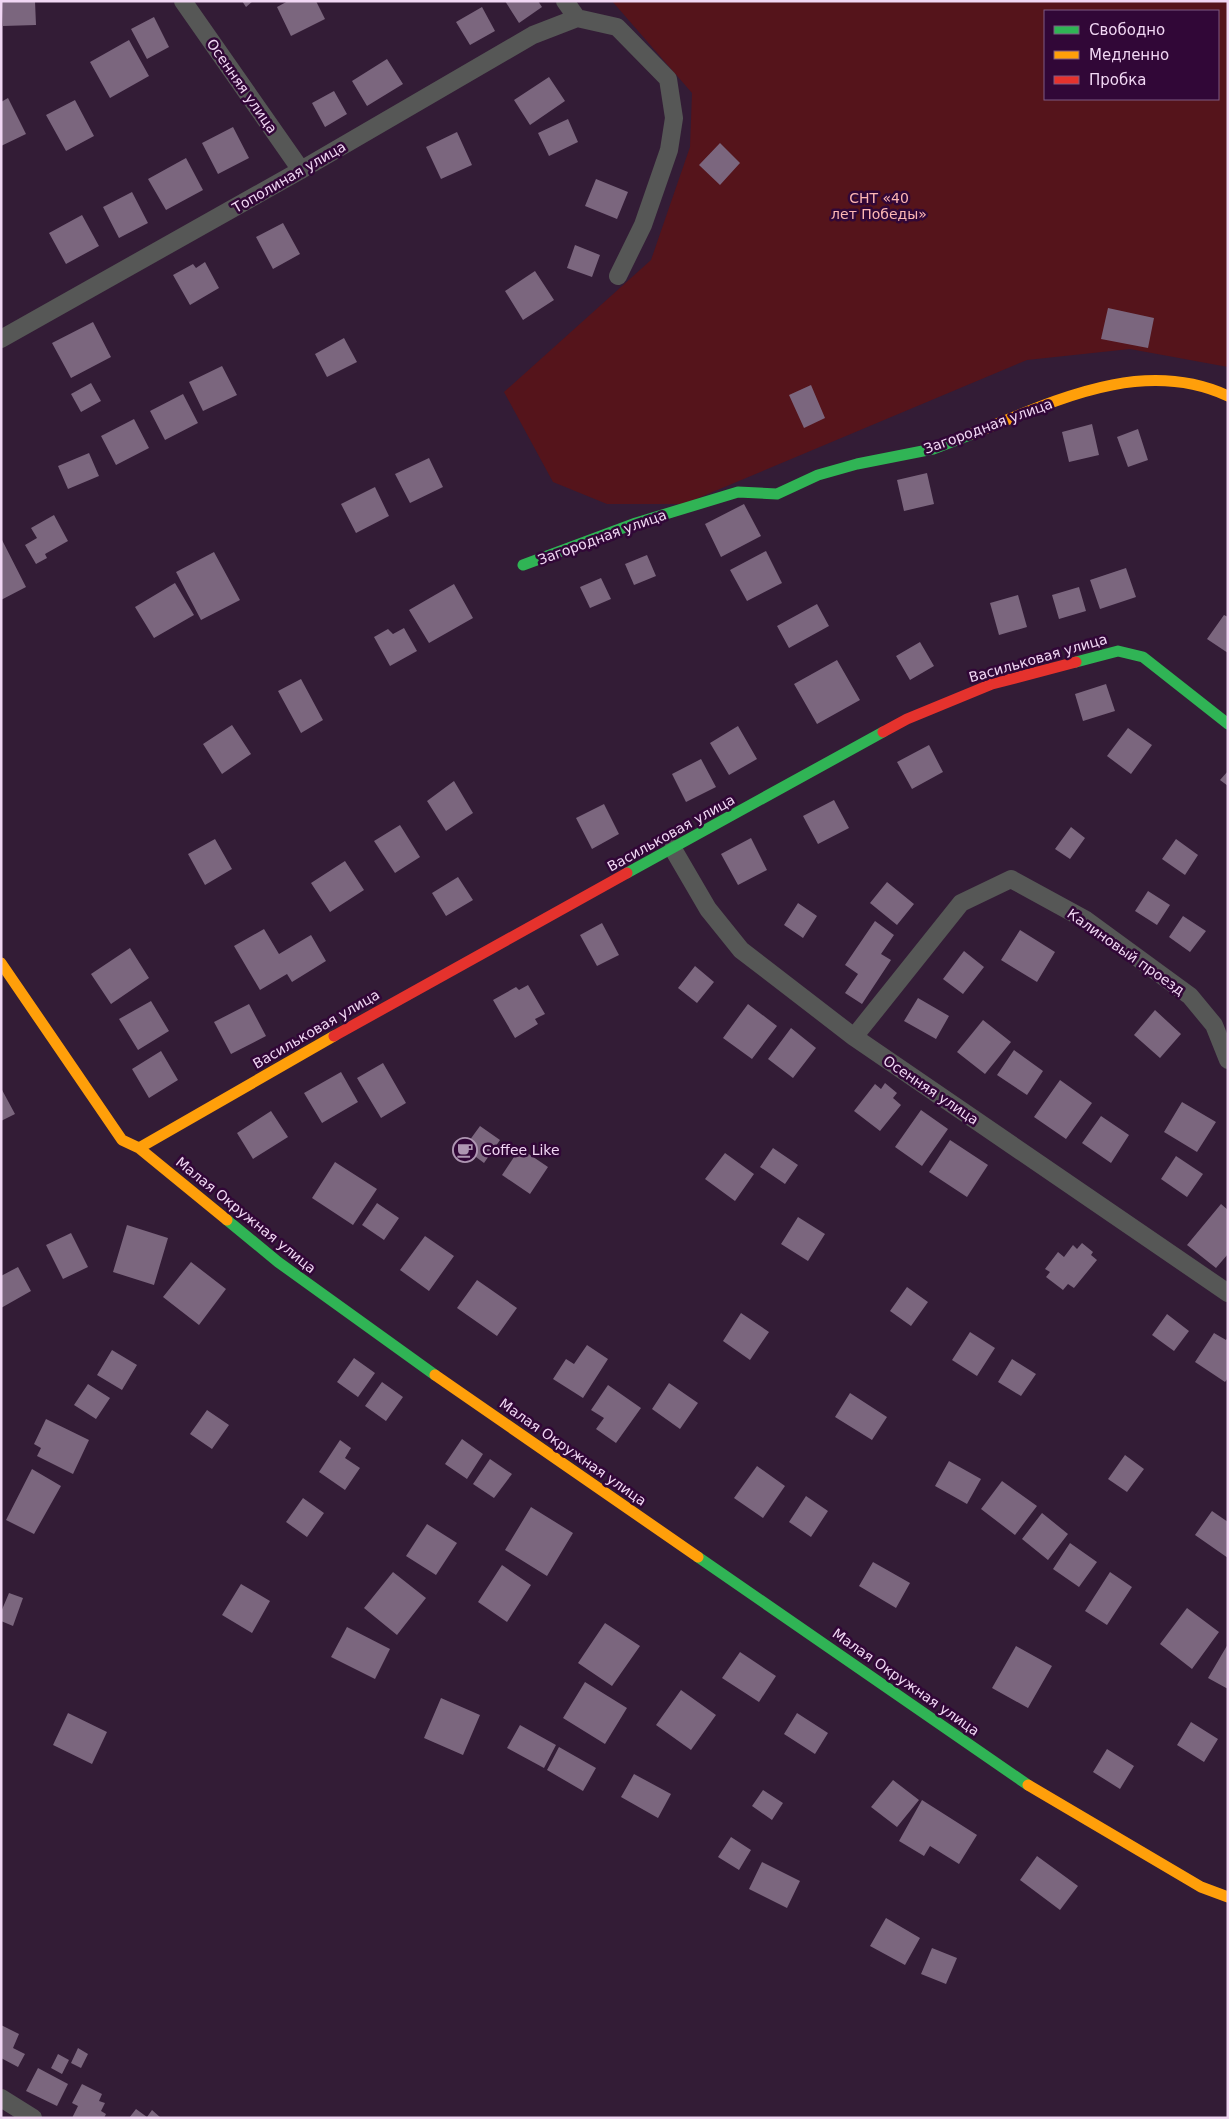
<svg xmlns="http://www.w3.org/2000/svg" width="1229" height="2119" font-family="'DejaVu Sans',sans-serif">
	<style>
		.green { fill: #55141b; fill-rule: evenodd }
		.building { fill: #7b667e }
		.lines { fill: none; stroke-linecap: round; stroke-linejoin: round }
		.street { stroke: #565756; stroke-width: 18 }
		.fast { stroke: #30b455; stroke-width: 11 }
		.slow { stroke: #ff9f0a; stroke-width: 11 }
		.jam { stroke: #e5322d; stroke-width: 11 }
		.labels { text-anchor: middle; dominant-baseline: central; stroke-width: 5; stroke-linejoin: round; paint-order: stroke }
		.street-label { font-size: 14px; fill: #f1d7f4; stroke: #310737 }
		.park-label { font-size: 14px; fill: #fdb7b4; stroke: #310737 }
		.poi-label { font-size: 14px; fill: #f1d7f4; stroke: #310737; text-anchor: start }
	</style>
	<rect width="100%" height="100%" fill="#331c36"/>
	<path class="green" d="M612,1H1228V367L1130,349L1027,360L684,504H607L553,482L504,392L651,260L690,147L692,93ZM1045,11H1218V99H1045Z"/>
	<path class="building" d="M2,1H35L36,25L3,26Z
		M242,1H253L246,7Z
		M288,1H316L325,19L291,36L277,7Z
		M505,1H538L542,7L519,23Z
		M482,7L495,31L470,45L456,22Z
		M154,17L169,47L147,59L131,29Z
		M129,40L149,76L110,98L90,62Z
		M387,59L403,84L367,106L352,81Z
		M549,77L565,101L530,125L514,100Z
		M334,91L347,114L325,127L312,103Z
		M8,98L26,134L1,146V102Z
		M75,100L94,136L66,151L46,115Z
		M568,119L578,142L549,156L538,133Z
		M233,127L249,158L218,174L202,143Z
		M457,132L472,165L441,179L426,147Z
		M720,143L740,163L720,185L699,165Z
		M186,158L203,190L166,210L148,179Z
		M596,179L628,192L617,219L585,206Z
		M132,192L148,223L119,238L103,207Z
		M82,215L99,246L66,264L49,233Z
		M283,223L300,254L273,269L256,237Z
		M575,245L600,255L592,277L567,268Z
		M205,262L219,288L190,305L173,275L193,264L196,268Z
		M535,271L554,300L523,320L505,291Z
		M1108,308L1154,318L1148,348L1101,339Z
		M93,322L111,357L71,378L52,343Z
		M344,338L357,362L327,377L315,354Z
		M222,366L237,395L203,411L189,382Z
		M91,383L101,401L81,412L71,394Z
		M811,385L825,418L804,428L789,395Z
		M183,394L198,423L165,440L150,411Z
		M134,419L149,448L116,465L101,436Z
		M1092,424L1099,455L1069,462L1062,432Z
		M1138,429L1148,460L1128,467L1117,437Z
		M89,453L99,476L68,489L58,466Z
		M429,458L443,487L410,503L395,474Z
		M927,473L934,504L904,511L897,480Z
		M375,487L389,516L356,533L341,504Z
		M744,504L761,536L721,557L705,524Z
		M54,515L68,541L45,554L47,558L36,564L25,545L37,538L31,528Z
		M1,538L26,587L1,600Z
		M766,551L782,583L747,601L730,570Z
		M214,552L240,600L201,620L176,572Z
		M647,555L656,576L634,585L625,564Z
		M1126,568L1136,597L1100,609L1090,580Z
		M601,578L611,599L590,608L580,587Z
		M175,583L194,615L154,638L135,607Z
		M454,584L473,618L429,643L409,610Z
		M1079,587L1086,611L1059,619L1052,595Z
		M1018,595L1027,627L999,635L990,603Z
		M817,604L829,626L789,648L777,626Z
		M1224,615L1228,617V653L1207,639Z
		M404,628L417,651L390,666L374,637L388,629L393,634Z
		M920,642L934,666L910,680L896,656Z
		M837,660L860,700L817,724L794,684Z
		M301,679L323,720L301,733L278,691Z
		M1106,684L1115,711L1083,721L1075,694Z
		M232,725L251,754L222,774L203,744Z
		M738,726L757,759L729,775L710,743Z
		M1128,728L1152,745L1131,774L1107,756Z
		M929,745L943,772L912,789L897,762Z
		M701,759L716,787L686,802L672,774Z
		M1228,771V786L1220,780Z
		M454,781L473,813L446,831L427,801Z
		M834,800L849,828L818,844L803,816Z
		M604,804L619,834L592,849L576,818Z
		M400,825L420,857L395,873L374,841Z
		M1071,827L1085,838L1070,859L1055,849Z
		M751,838L767,870L738,885L721,854Z
		M215,839L232,869L205,885L188,854Z
		M1176,839L1198,855L1185,875L1162,859Z
		M345,861L364,890L330,912L311,883Z
		M458,877L473,900L446,916L432,893Z
		M887,882L914,904L897,925L870,903Z
		M1148,891L1170,905L1157,925L1135,911Z
		M798,903L817,916L803,938L784,925Z
		M1183,916L1206,931L1190,952L1169,937Z
		M875,921L894,935L881,954L891,960L862,1004L845,993L858,974L845,965Z
		M602,923L619,955L597,966L580,935Z
		M264,929L279,954L311,935L326,961L292,982L287,974L260,990L234,946Z
		M1020,930L1055,952L1037,982L1001,960Z
		M130,948L149,978L111,1004L91,974Z
		M964,951L984,967L963,994L943,979Z
		M695,966L714,982L697,1003L678,988Z
		M528,985L545,1014L535,1019L538,1024L515,1038L493,1000L516,987L519,990Z
		M918,998L949,1016L936,1039L904,1021Z
		M151,1001L169,1031L138,1050L119,1019Z
		M249,1004L266,1036L231,1054L214,1022Z
		M748,1004L777,1026L752,1059L723,1038Z
		M1155,1010L1181,1034L1160,1058L1134,1035Z
		M983,1020L1011,1042L985,1074L957,1052Z
		M791,1028L816,1048L793,1078L768,1059Z
		M1014,1050L1043,1071L1027,1095L997,1075Z
		M161,1051L178,1080L149,1098L132,1069Z
		M383,1063L406,1103L381,1118L357,1078Z
		M341,1072L358,1102L322,1123L304,1093Z
		M1060,1080L1092,1103L1066,1139L1034,1117Z
		M885,1083L897,1093L893,1098L901,1105L880,1131L854,1111L875,1084L881,1089Z
		M1,1088L15,1114L1,1121Z
		M1182,1102L1216,1122L1197,1152L1164,1132Z
		M921,1110L948,1129L922,1166L895,1147Z
		M271,1111L288,1137L253,1159L237,1133Z
		M1101,1116L1129,1135L1111,1163L1082,1143Z
		M480,1126L500,1140L484,1163L464,1148Z
		M950,1140L988,1165L967,1197L929,1172Z
		M520,1148L548,1167L530,1194L502,1175Z
		M773,1148L798,1165L785,1184L760,1167Z
		M725,1153L754,1174L735,1201L705,1179Z
		M1176,1156L1203,1174L1187,1197L1161,1179Z
		M335,1162L377,1189L353,1225L312,1198Z
		M377,1203L399,1218L384,1240L362,1225Z
		M1221,1204L1228,1210V1254L1216,1268L1187,1245Z
		M798,1217L825,1234L808,1261L781,1244Z
		M127,1225L168,1238L154,1285L113,1272Z
		M71,1233L88,1267L63,1279L46,1245Z
		M425,1236L454,1256L429,1291L400,1270Z
		M1082,1243L1093,1252L1091,1255L1097,1260L1074,1288L1068,1284L1063,1290L1046,1277L1050,1272L1045,1269L1058,1252L1064,1257L1073,1245L1077,1249Z
		M191,1262L226,1289L199,1325L163,1297Z
		M18,1267L31,1291L1,1308V1276Z
		M477,1280L517,1308L497,1336L457,1308Z
		M907,1287L928,1302L911,1326L890,1311Z
		M741,1313L769,1332L750,1360L723,1341Z
		M1167,1314L1189,1331L1174,1351L1152,1335Z
		M970,1332L995,1348L977,1376L952,1360Z
		M1214,1333L1226,1340L1228,1337V1378L1225,1382L1195,1362Z
		M587,1345L608,1359L583,1398L553,1379L566,1359L574,1364Z
		M112,1350L137,1365L122,1390L97,1375Z
		M354,1358L375,1373L358,1397L337,1382Z
		M1012,1359L1036,1374L1021,1396L998,1382Z
		M382,1382L403,1397L386,1421L365,1406Z
		M669,1383L698,1403L680,1429L652,1409Z
		M88,1384L110,1398L96,1419L74,1405Z
		M608,1385L641,1408L616,1443L596,1429L604,1418L591,1410Z
		M850,1393L887,1417L872,1440L835,1417Z
		M207,1410L229,1425L212,1449L190,1434Z
		M46,1419L89,1440L73,1474L37,1456L41,1448L34,1444Z
		M462,1439L483,1454L467,1479L445,1464Z
		M340,1440L351,1448L345,1458L360,1468L345,1490L319,1472Z
		M1125,1455L1144,1469L1127,1492L1108,1479Z
		M490,1459L512,1474L494,1498L473,1484Z
		M949,1461L981,1479L967,1504L935,1486Z
		M757,1466L785,1486L763,1518L734,1498Z
		M32,1469L61,1486L34,1534L6,1520Z
		M1002,1481L1037,1506L1015,1535L981,1509Z
		M806,1496L828,1511L811,1537L789,1522Z
		M303,1498L324,1513L307,1537L286,1522Z
		M531,1507L573,1533L547,1576L505,1550Z
		M1212,1511L1228,1522V1558L1195,1535Z
		M1042,1513L1068,1534L1048,1560L1022,1539Z
		M427,1524L457,1543L436,1575L406,1556Z
		M1070,1543L1097,1562L1079,1587L1053,1569Z
		M873,1562L910,1583L896,1608L859,1586Z
		M502,1565L531,1585L507,1622L478,1602Z
		M393,1572L426,1598L397,1635L364,1608Z
		M1110,1572L1132,1587L1107,1625L1085,1611Z
		M241,1584L270,1601L252,1633L222,1615Z
		M9,1593L23,1598L13,1626L1,1621V1612Z
		M1187,1608L1219,1632L1192,1669L1160,1644Z
		M605,1623L640,1646L612,1686L578,1663Z
		M347,1627L390,1649L375,1679L331,1657Z
		M1228,1644V1689L1208,1678Z
		M1016,1646L1052,1666L1028,1708L992,1688Z
		M740,1652L776,1676L759,1702L722,1678Z
		M585,1682L627,1708L605,1744L563,1718Z
		M681,1690L716,1715L691,1750L656,1725Z
		M441,1698L480,1715L463,1755L424,1738Z
		M68,1713L107,1732L92,1764L53,1745Z
		M797,1713L828,1733L815,1754L784,1734Z
		M1191,1722L1218,1739L1204,1762L1177,1745Z
		M520,1725L556,1745L544,1768L507,1748Z
		M559,1747L596,1768L583,1791L547,1770Z
		M1107,1749L1134,1766L1120,1789L1093,1772Z
		M634,1774L671,1794L658,1818L621,1797Z
		M893,1780L919,1800L897,1827L871,1807Z
		M763,1790L783,1803L772,1820L752,1806Z
		M922,1800L977,1835L959,1864L930,1846L924,1856L899,1841Z
		M731,1837L751,1850L739,1870L718,1857Z
		M1037,1856L1078,1886L1060,1910L1020,1880Z
		M762,1862L800,1881L787,1908L749,1889Z
		M886,1918L920,1938L905,1965L870,1946Z
		M932,1948L957,1958L946,1984L921,1974Z
		M1,2025L19,2034L13,2048L25,2054L18,2067L1,2058Z
		M78,2048L88,2054L81,2068L71,2063Z
		M58,2054L69,2060L62,2074L51,2068Z
		M38,2068L68,2084L57,2106L26,2091Z
		M82,2084L102,2094L99,2101L105,2103L101,2111L106,2114L104,2118H72L78,2106L72,2103Z
		M136,2109L147,2117L152,2110L161,2118H129Z"/>
	<g class="lines">
		<path class="street" d="M183,1L301,170
			M565,1L577,18L617,27L668,79L674,118L669,150L643,225L618,276
			M1,339L301,170L533,35L577,18
			M673,849L708,909L741,950L854,1037L1228,1293
			M854,1037L961,903L1011,879L1086,920L1190,996L1214,1025L1228,1060
			M1,2098L33,2118"/>
		<path class="fast" d="M523,565L636,523L738,492L777,494L818,475L857,464L933,449L972,434
			M1076,662L1118,651L1143,657L1228,724
			M627,873L883,732
			M227,1220L278,1262L435,1375
			M698,1557L1028,1785"/>
		<path class="slow" d="M972,434C1053,402 1142,356 1228,396
			M1,963L122,1140L139,1148L227,1220
			M139,1148L334,1036
			M435,1375L698,1557
			M1028,1785L1201,1887L1228,1897"/>
		<path class="jam" d="M883,732L907,719L992,684L1076,662
			M334,1036L627,873"/>
	</g>
	<defs>
		<symbol id="cafe-ring" viewBox="-11 -11 22 22"><circle r="9.5" fill="#310737" stroke="#ae96b2" stroke-width="1.5"/><path d="M-5.5-4.5H6V0H3Q3 3.5 0 3.5H-2.5Q-5.5 3.5-5.5 0ZM3-3.2v2h1.7v-2ZM-6 4.5H4V6H-6Z" fill="#ae96b2"/></symbol>
	</defs>
	<g fill-rule="evenodd">
		<use href="#cafe-ring" x="451" y="1136" width="28" height="28"/>
	</g>
	<g class="labels">
		<g class="street-label">
			<text transform="translate(242 86) rotate(55)">Осенняя улица</text>
			<text transform="translate(289 177) rotate(-30)">Тополиная улица</text>
			<text transform="translate(988 426) rotate(-20)">Загородная улица</text>
			<text transform="translate(602 537) rotate(-20)">Загородная улица</text>
			<text transform="translate(1038 658) rotate(-16)">Васильковая улица</text>
			<text transform="translate(671 833) rotate(-29)">Васильковая улица</text>
			<text transform="translate(1126 952) rotate(35)">Калиновый проезд</text>
			<text transform="translate(316 1029) rotate(-30)">Васильковая улица</text>
			<text transform="translate(931 1090) rotate(34)">Осенняя улица</text>
			<text transform="translate(246 1215) rotate(39)">Малая Окружная улица</text>
			<text transform="translate(573 1452) rotate(35)">Малая Окружная улица</text>
			<text transform="translate(906 1682) rotate(35)">Малая Окружная улица</text>
		</g>
		<g class="park-label">
			<text x="879" y="198">СНТ «40<tspan x="879" dy="16">лет Победы»</tspan></text>
		</g>
		<g class="poi-label">
			<text x="482" y="1150">Coffee Like</text>
		</g>
	</g>
	<rect width="1229" height="2119" fill="none" stroke="#f1d7f4" stroke-width="5"/>
	<rect x="1044" y="10" width="175" height="90" fill="#310737" stroke="#7e5a83"/>
	<rect x="1054" y="26" width="25" height="8" fill="#30b455" stroke="#7e5a83"/>
	<text x="1089" y="35" font-size="15" fill="#f1d7f4">Свободно</text>
	<rect x="1054" y="51" width="25" height="8" fill="#ff9f0a" stroke="#7e5a83"/>
	<text x="1089" y="60" font-size="15" fill="#f1d7f4">Медленно</text>
	<rect x="1054" y="76" width="25" height="8" fill="#e5322d" stroke="#7e5a83"/>
	<text x="1089" y="85" font-size="15" fill="#f1d7f4">Пробка</text>
</svg>
